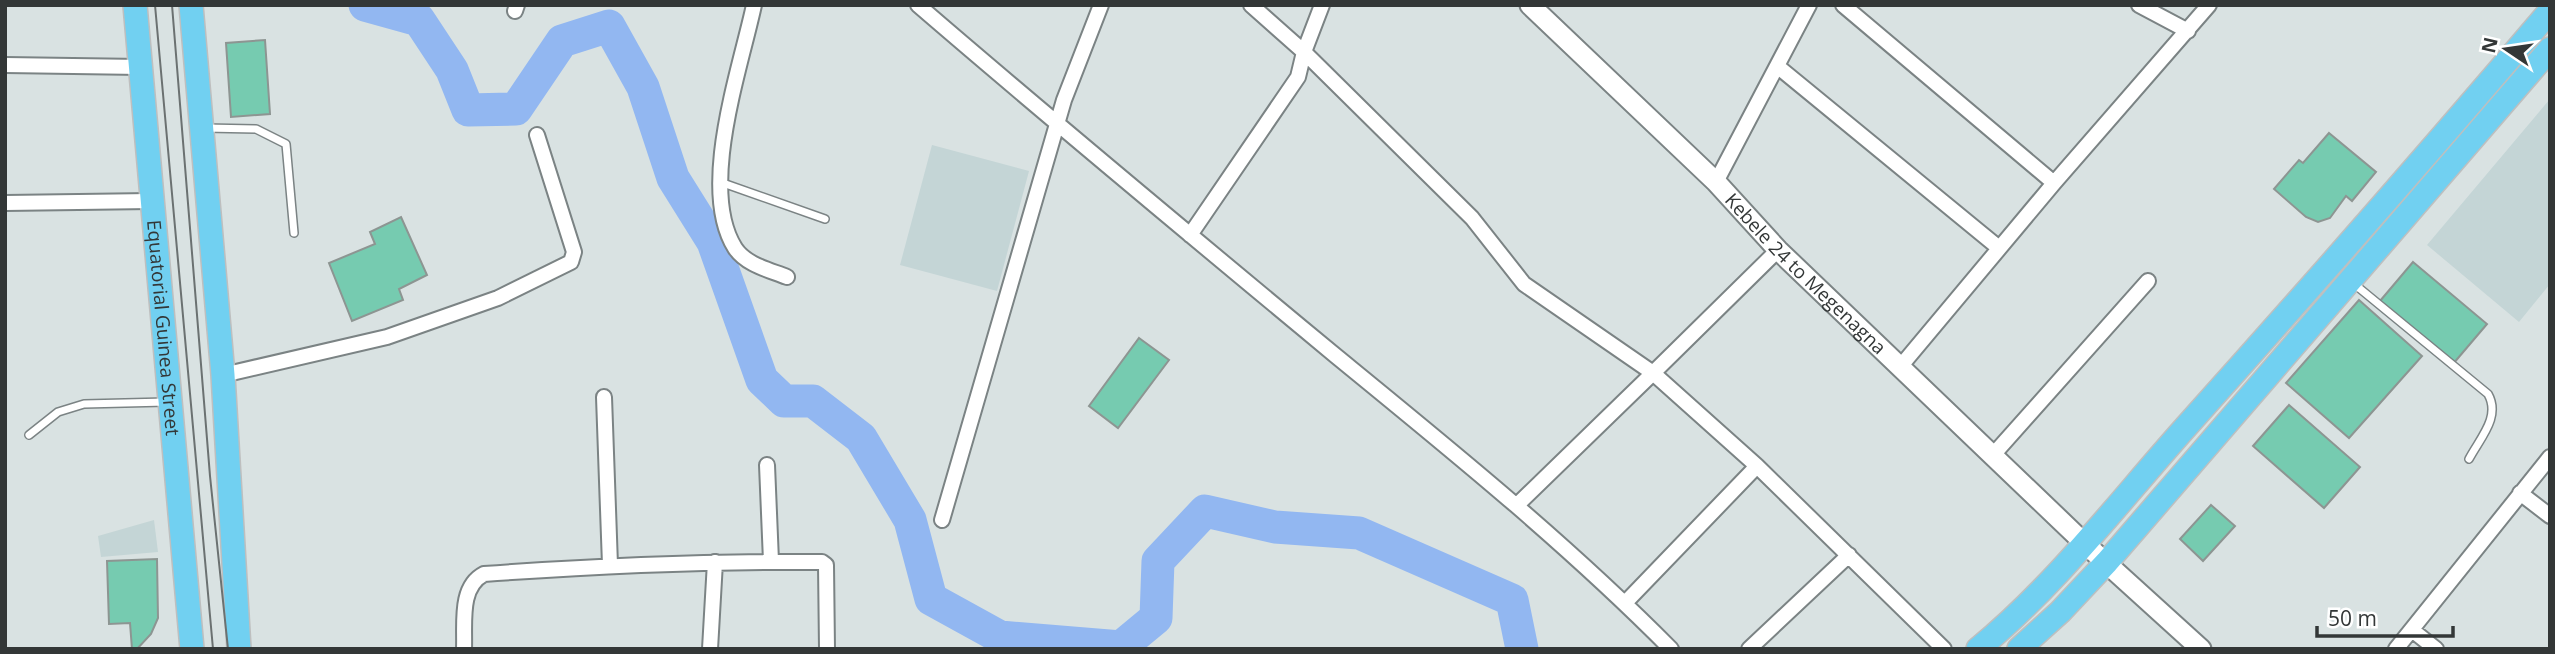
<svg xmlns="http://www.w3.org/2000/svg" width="2555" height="654" font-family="'Open Sans',sans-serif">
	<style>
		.built { fill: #c4d5d6 }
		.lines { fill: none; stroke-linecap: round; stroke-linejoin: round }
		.river { stroke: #92b7f1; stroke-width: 33 }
		.building { fill: #76cbb0; stroke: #8d9592; stroke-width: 2 }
		.lane-casing { stroke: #7b8384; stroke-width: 10 }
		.street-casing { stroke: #7b8384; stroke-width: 18 }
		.secondary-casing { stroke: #7b8384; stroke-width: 23 }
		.primary-casing { stroke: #bebfbf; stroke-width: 26 }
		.lane { stroke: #fff; stroke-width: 7 }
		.street { stroke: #fff; stroke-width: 14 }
		.secondary { stroke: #fff; stroke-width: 19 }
		.primary { stroke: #71d0f1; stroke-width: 23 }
		.tram { stroke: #6b7171; stroke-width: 2 }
		.labels { text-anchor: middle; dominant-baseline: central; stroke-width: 5; stroke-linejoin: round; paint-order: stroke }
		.street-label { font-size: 19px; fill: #333737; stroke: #fff }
	</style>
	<rect width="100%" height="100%" fill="#d9e2e2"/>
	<path class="built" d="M2550,99V284L2519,322L2427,245Z
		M932,145L1029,171L997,291L900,265Z
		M154,520L158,552L101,557L98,536Z"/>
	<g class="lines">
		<path class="river" d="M365,5L419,20L452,70L468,110L516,109L562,41L609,26L643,87L673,178L713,242L762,380L784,401H813L861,438L910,520L931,599L1000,637L1121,647L1156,618L1158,561L1205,511L1275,527L1359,533L1512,600L1522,649"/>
	</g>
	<path class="building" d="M265,40L270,114L231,117L226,43Z
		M2329,133L2376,172L2352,201L2346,196L2330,218L2318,222L2306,217L2274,189L2299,160L2303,163Z
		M401,217L427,275L399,289L403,300L352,321L329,263L375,244L370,232Z
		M2413,262L2487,324L2453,364L2380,301Z
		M2359,300L2422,356L2349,438L2286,383Z
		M1139,338L1169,360L1118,428L1089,406Z
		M2289,405L2360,467L2324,508L2253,446Z
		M2211,505L2235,526L2203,561L2180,539Z
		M157,559L158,618L151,634L137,649H132L130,623L109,624L107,561Z"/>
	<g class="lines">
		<defs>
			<path id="lane" d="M205,128L256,129L286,144L294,233
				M720,182L825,219
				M2353,283L2488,394C2501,417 2480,438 2469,459
				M29,435L58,412L84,404L166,402"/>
			<path id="street" d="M754,5C740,70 698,189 735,248C746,265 770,270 787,277
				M918,5C1056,124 1196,240 1336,356C1451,450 1566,543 1671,649
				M1251,5L1304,52L1472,218L1524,284L1653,373L1778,250
				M1843,5L2054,183
				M2139,5L2188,31
				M515,11L517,5
				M5,65L141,67
				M1777,66L1999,248
				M1716,182L1809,5
				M5,203L151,201
				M1190,235L1298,77L1304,52L1322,5
				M1900,367L2054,183L2209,5
				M223,375L387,337L498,298L571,262L574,252L537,135
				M604,397L610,565
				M1993,455L2148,281
				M767,465L771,561
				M2520,493L2550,516
				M1517,505L1653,373L1757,466L1944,649
				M942,520L1064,100L1101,5
				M1625,603L1757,466
				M2412,630L2436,649
				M464,649C465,623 459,587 484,574C596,566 709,561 822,562L826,565L827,649
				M710,649L715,562
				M1749,649L1849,555
				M2396,649L2550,457"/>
			<g id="secondary">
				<path id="s1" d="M1530,5L1716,182L1778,250L2083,542L2201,649"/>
			</g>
			<g id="primary">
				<path id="s2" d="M135,5L192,649"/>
				<path d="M191,5L223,375L239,649"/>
				<path d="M1978,649C2055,586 2118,503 2184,429C2308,291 2430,152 2550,11"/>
				<path d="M2019,649L2060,612L2107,562L2550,49"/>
			</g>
		</defs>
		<use href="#lane" class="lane-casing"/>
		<use href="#street" class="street-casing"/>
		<use href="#secondary" class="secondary-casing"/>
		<use href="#primary" class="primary-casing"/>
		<use href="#lane" class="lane"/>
		<use href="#street" class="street"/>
		<use href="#secondary" class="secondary"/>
		<use href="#primary" class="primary"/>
		<path class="tram" d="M155,5L213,649
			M172,5L210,476L228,649"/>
	</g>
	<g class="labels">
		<g class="street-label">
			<text stroke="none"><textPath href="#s1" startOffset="385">Kebele 24 to Megenagna</textPath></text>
			<text stroke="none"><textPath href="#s2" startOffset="324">Equatorial Guinea Street</textPath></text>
		</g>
	</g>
	<rect width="2555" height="654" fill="none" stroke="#333737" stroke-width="14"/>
	<g transform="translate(2506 49) rotate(283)" stroke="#ffffff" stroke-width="5" paint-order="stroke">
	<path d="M0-5L12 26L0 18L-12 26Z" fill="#333737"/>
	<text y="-10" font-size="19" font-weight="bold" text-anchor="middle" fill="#333737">N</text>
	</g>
	<path d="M2317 626v10h136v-10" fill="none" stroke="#333737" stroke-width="3.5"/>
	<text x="2328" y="626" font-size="21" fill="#333737" stroke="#ffffff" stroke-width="5" paint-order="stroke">50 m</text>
</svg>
